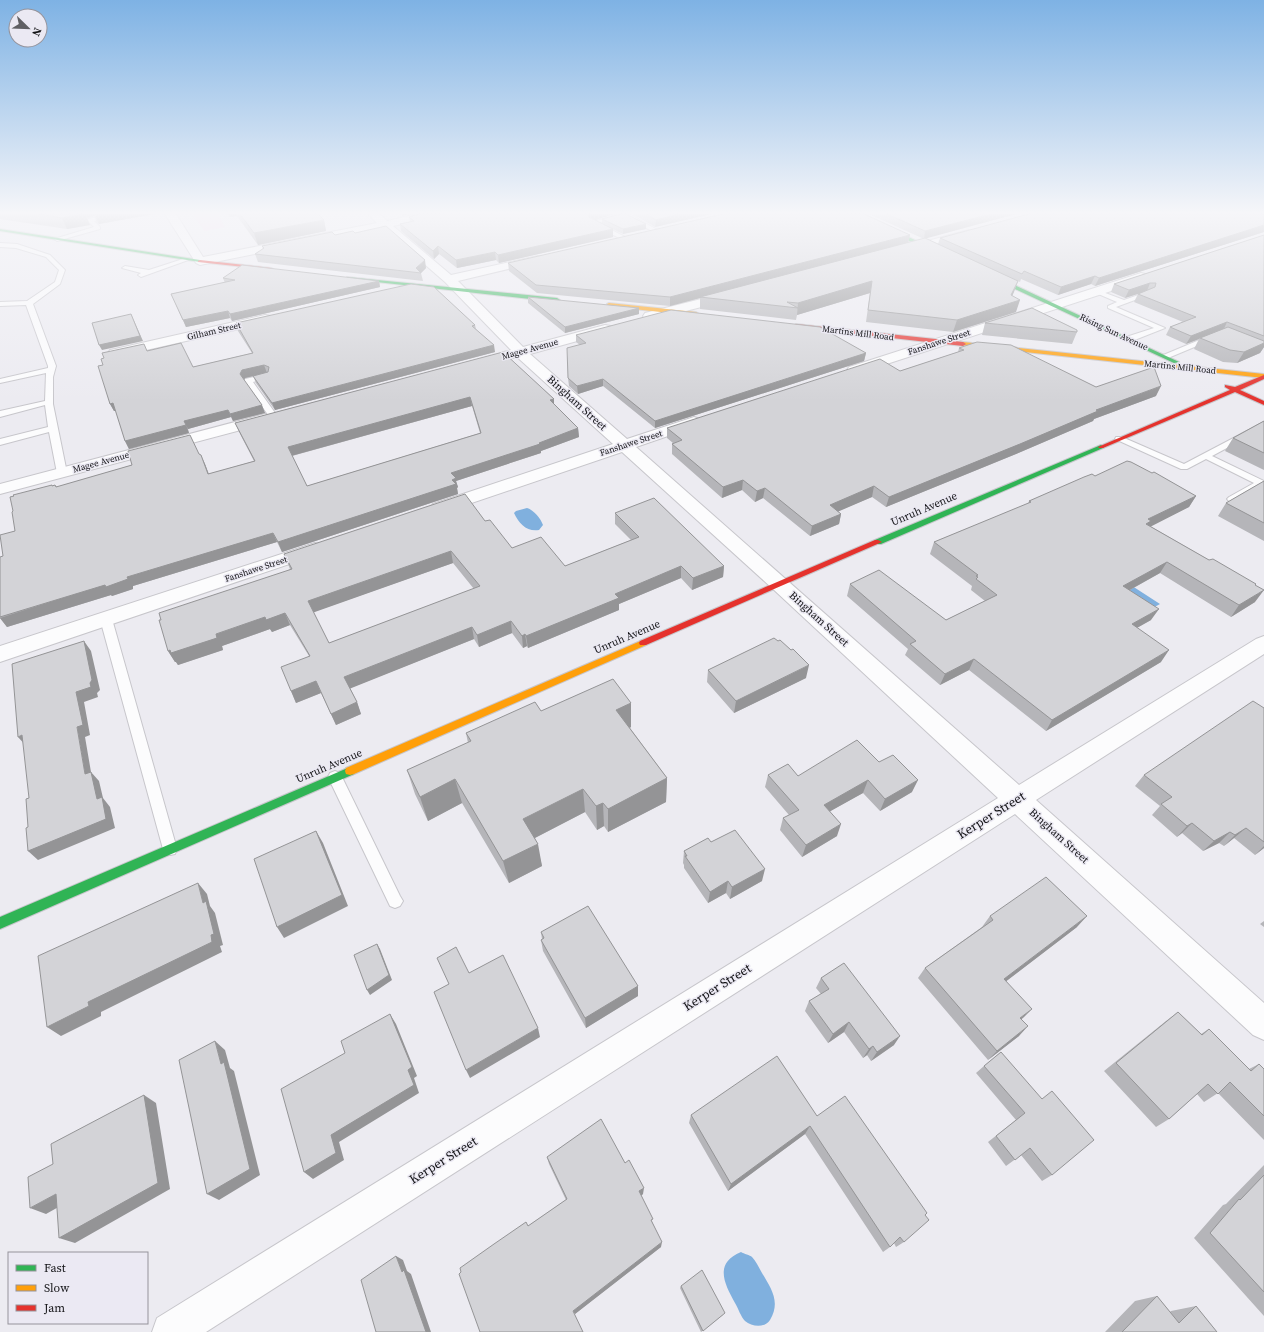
<svg xmlns="http://www.w3.org/2000/svg" width="1264" height="1332" font-family="'Source Serif 4',serif">
	<style>
		.green { fill: #f6d3ec }
		.water { fill: #80b0de }
		.lines { fill: none; stroke-linecap: round; stroke-linejoin: round }
		.lane-casing { stroke: #c7c6cb; stroke-width: 2 }
		.street-casing { stroke: #c7c6cb; stroke-width: 2 }
		.fast-casing { stroke: #c7c6cb; stroke-width: 2 }
		.slow-casing { stroke: #c7c6cb; stroke-width: 2 }
		.jam-casing { stroke: #c7c6cb; stroke-width: 2 }
		.lane { fill: #fcfcfd; fill-rule: evenodd }
		.street { fill: #fcfcfd; fill-rule: evenodd }
		.fast { fill: #30b455; fill-rule: evenodd }
		.slow { fill: #ff9f0a; fill-rule: evenodd }
		.jam { fill: #e5322d; fill-rule: evenodd }
		.wall { fill: #b5b5b9; fill-rule: evenodd }
		.shaded-wall { fill: #949496 }
		.building { fill: #d3d3d7; stroke: #949496; fill-rule: evenodd }
		.labels { text-anchor: middle; dominant-baseline: central; stroke-width: 3; stroke-linejoin: round; paint-order: stroke }
		.far-street-label { font-size: 9px; fill: #131316; stroke: #ebe9f3 }
		.street-label { font-size: 11px; fill: #131316; stroke: #ebe9f3 }
		.near-street-label { font-size: 13px; fill: #131316; stroke: #ebe9f3 }
	</style>
	<rect width="100%" height="100%" fill="#ecebf1"/>
	<path class="green" d="M193,214H218L225,227L204,231Z"/>
	<path class="water" d="M527,508C534,510 541,519 543,525L539,530C527,532 519,524 514,513L516,511Z
		M1126,582L1160,604L1149,610L1115,588Z
		M741,1252C744,1254 750,1255 752,1257C756,1261 759,1268 762,1273C771,1288 781,1302 770,1320C765,1328 752,1327 745,1321C741,1317 738,1308 735,1303C724,1283 714,1263 741,1252Z"/>
	<g class="lines">
		<defs>
			<path id="lane" d="M110,214H124L94,221L100,227V229L57,241L54,239L94,227L88,221V219Z
				M621,214H629L661,232L656,233L625,217L598,223L627,238L628,239L625,241L590,223Z
				M0,243L17,244L50,255L65,270L60,284L33,304L56,366L53,377V404L67,473L65,475L62,476L57,473L49,432L0,445V439L48,427L45,405L0,417V411L45,401L46,373L0,383V379L48,368V366L26,305L0,306V302L27,301L55,282L59,270L46,257L16,248L0,247Z
				M186,258L191,259L141,277L138,275L141,273L122,268L125,266L149,270Z
				M1096,291H1100L1124,300L1147,292H1151V294L1116,307L1165,328L1132,341H1126V337L1154,328L1108,308V306L1117,302L1096,293Z
				M1209,336H1215L1216,338L1168,358H1165L1161,356Z
				M267,374L271,376L270,378L253,382L278,417L274,420L271,419L244,381L245,379Z
				M1264,422V428L1212,456L1264,481V485L1232,502L1229,501L1227,499L1229,497L1254,483L1206,459L1187,469H1181L1115,439L1116,437H1122L1184,464Z
				M106,615L110,616L112,619L177,849L175,854L170,855L165,854L163,849L100,619L102,616Z
				M335,771L340,773L400,896L403,901L400,906L395,908L390,906L328,777L330,773Z"/>
			<path id="street" d="M165,214H176L203,257L377,223L368,214H380L387,221L418,214H441L436,217L393,226L451,275L538,256L542,257L544,259L542,261L458,281L523,347L605,325L610,326L612,329L610,332L530,354L627,439L688,419L694,417L700,419L702,422L700,425L636,447L1019,785L1256,639L1264,636V654L1036,800L1264,1003V1040L1253,1035L1015,814L206,1332H152L157,1318L998,798L773,589L622,452L445,512L439,513L433,512L430,508L433,504L613,444L517,357L509,359L504,358L502,355L504,352L511,350L445,282L383,228L200,265L196,263Z
				M969,230L974,233L973,235L905,253L901,252L899,250L901,248Z
				M1141,273L1145,274L1147,277L1145,280L859,373L854,374L849,373L847,370L849,367Z
				M729,292L733,293L735,296L733,299L650,320L645,319L643,316L645,313Z
				M265,315L270,316L272,319L270,322L115,357L110,356L108,353L110,350L115,349Z
				M265,414L271,416L273,419L271,422L0,494V484Z
				M315,543L322,545L325,549L322,553L0,662V646Z"/>
			<path id="fast" d="M859,214L943,253V254L939,255L852,214Z
				M0,229L200,260L202,261L200,262L0,231Z
				M987,274H991L1179,362L1174,363L987,276Z
				M347,277L557,298L560,300L557,302L349,279L347,278Z
				M1101,445L1104,447L1103,448L881,544H878L874,542L875,540Z
				M350,767L354,768L355,771L354,774L0,929V917Z"/>
			<path id="slow" d="M609,303L696,312L699,314L696,316L607,306V304Z
				M963,342L1264,374V378L961,345L960,344Z
				M643,640L647,643L646,645L354,774L350,775L346,774L345,771L346,768Z"/>
			<path id="jam" d="M200,260L271,268L273,269L271,270L198,262V261Z
				M796,324L963,342L966,344L963,346L794,327L793,326Z
				M1264,375V379L1240,390L1264,401V405L1235,392L1103,448H1099L1098,447L1230,390L1225,387V385L1235,387Z
				M875,540H878L882,542L646,645H640L639,643L640,641Z"/>
		</defs>
		<use href="#lane" class="lane-casing"/>
		<use href="#street" class="street-casing"/>
		<use href="#fast" class="fast-casing"/>
		<use href="#slow" class="slow-casing"/>
		<use href="#jam" class="jam-casing"/>
		<use href="#lane" class="lane"/>
		<use href="#street" class="street"/>
		<use href="#fast" class="fast"/>
		<use href="#slow" class="slow"/>
		<use href="#jam" class="jam"/>
	</g>
	<path class="wall" d="M0,214H154L99,224L97,222L94,216L87,218L90,225L67,229L0,219Z
		M228,214H318L324,220L326,231L258,245L237,216L230,217Z
		M614,214L595,220L613,237L499,263L496,260L457,268L439,254L434,259L401,231L400,224L410,222L409,217Z
		M633,214H711L655,227Z
		M869,214H1016L925,238L938,244L940,238L1264,214V232L1095,286L1091,284L1058,295L1021,279L1020,282L1018,281L1012,296L1016,312L953,332L866,322L870,293L797,315L796,320L700,309V298L670,306L537,293L509,271L508,263L910,235L908,243L924,239Z
		M602,219L646,229L623,234L602,224Z
		M355,233L426,268L421,273L423,281L258,262L255,254L263,249L262,246L335,235Z
		M1264,235V347L1260,353L1237,363L1223,362L1194,349L1199,339L1186,344L1166,335L1170,327L1183,322L1134,302L1138,294L1146,291L1125,298L1111,292L1114,284Z
		M223,278L379,281L380,287L232,321L230,318L186,327L171,294L225,283Z
		M528,297L639,314L565,333L528,303Z
		M236,323L475,325L476,329L495,352L275,410L256,383L253,376L245,378L244,380L265,413L233,421L231,417L188,429L189,433L129,449L125,441L116,411H114L110,404L103,365L147,351L193,367L252,353L238,331Z
		M985,323L1077,332L1072,344L982,335Z
		M576,335L866,353L864,361L655,428L603,386L578,394L569,386L568,378L580,345L576,342Z
		M959,348L1096,387L1156,396L1094,419L1093,421L1016,454L886,507L872,497L838,511L841,514L839,524L810,536L763,498L755,502L742,490L722,498L672,454V444L673,443L667,438V428L900,371L958,352Z
		M503,352L554,399V404L578,428L579,437L541,451V453L456,481L458,487L457,488L458,494L282,552L277,542L133,586V589L112,596L111,595L7,627L0,618L3,556L15,531L53,486L55,485L57,487L132,465L199,454L205,464L209,474L254,461L239,432L235,423ZM472,406L480,433L307,486L292,456Z
		M1264,421V470L1225,451L1233,438Z
		M1152,473L1196,496L1189,507L1150,526L1209,560L1256,584L1255,585V602L1231,617L1160,573L1130,590L1151,620L1137,628L1161,662L1046,731L969,670L940,685L905,655L908,649L847,596L850,584L946,620L985,601L971,590L972,586L930,554L934,542L1028,504L1029,501L1095,476Z
		M1264,481V541L1218,516L1226,503Z
		M615,513L724,566L723,577L692,590L681,578L619,604V610L528,648L527,646L523,648L512,633L479,647L474,639L350,688L357,702L361,714L336,725L321,693L296,703L291,691L309,656L290,625L272,632L270,629L222,646L223,650L178,665L176,662H175L168,651L290,569L284,554L485,521L512,548L565,566L631,540L615,524ZM453,563L474,589L329,643L313,612Z
		M708,670L806,678L734,713L707,682Z
		M631,703V727L630,728L667,778L666,802L608,832L604,826L597,830L585,812L535,838L542,866L509,883L462,803L428,821L415,794L407,770L468,743L466,733L541,711Z
		M1264,708V848L1255,855L1234,838L1224,846L1219,843L1203,851L1182,833L1177,837L1152,815L1160,806L1135,786L1144,775Z
		M879,762L912,792L880,811L863,793L830,811L837,836L802,857L780,830L783,818L789,815L765,787L768,775L798,776Z
		M711,842L762,881L730,899L726,893L708,903L684,868V865L683,863L684,851Z
		M990,916L1077,927L1006,981L1022,1019L1019,1036L988,1060L918,978L925,968L982,927Z
		M1264,921V927L1260,924Z
		M541,932L638,986V996L586,1028L543,951L541,940L542,939Z
		M821,978L894,1045L871,1061L867,1055L863,1058L844,1032L828,1043L805,1011L809,1001L821,994L816,988Z
		M1178,1012L1201,1034L1209,1029L1249,1069L1259,1064L1264,1069V1140L1218,1093L1204,1102L1197,1094L1169,1119L1156,1127L1104,1071L1166,1021Z
		M1001,1052L1052,1175L1042,1181L1021,1155L1006,1166L988,1142L1016,1120L976,1073L984,1066Z
		M691,1115L817,1116L904,1242L896,1247L894,1243L890,1247L883,1252L805,1134L728,1191L689,1123Z
		M547,1157L625,1163L643,1194L641,1196L653,1224L661,1247L575,1314L526,1222L528,1226L566,1200L549,1164Z
		M1264,1165V1316L1194,1238L1223,1205L1226,1204Z
		M681,1286L723,1315L701,1332L680,1288Z
		M1157,1296L1170,1312L1171,1311L1196,1306L1217,1332H1105L1135,1301Z"/>
	<path class="shaded-wall" d="M83,214H94V216L87,218L90,225L67,229L62,218Z
		M95,214H154L99,224Z
		M229,214H236L237,216L230,217Z
		M402,214H409L402,216Z
		M590,214H614L589,222L588,215Z
		M679,214H711L655,227L656,220Z
		M991,214H1016L924,239L925,231Z
		M324,220L326,231L258,245L254,233Z
		M646,224V229L623,234V229Z
		M1264,225V232L1095,286L1099,278Z
		M613,229V237L499,263L498,255Z
		M910,235L908,243L670,306V297Z
		M438,246L439,254L434,259L433,251Z
		M495,252L496,260L457,268L456,260Z
		M425,260L426,268L421,273L416,268Z
		M1095,276L1091,284L1058,295L1061,287Z
		M379,281L380,287L232,321L230,314Z
		M872,281L870,293L797,315L798,303Z
		M1018,281L1014,292L1009,303L1020,300L1016,312L953,332L957,320L1011,295Z
		M1150,283L1147,291L1125,298L1129,290Z
		M639,308V314L565,333V327Z
		M228,311L230,318L186,327L183,320Z
		M131,314L143,341L102,350L99,345Z
		M1227,322L1223,331L1200,338L1199,339L1186,344L1191,336Z
		M1264,343V347L1260,353L1237,363L1244,352Z
		M494,345L495,352L275,410L272,403Z
		M866,353L864,361L655,428V421Z
		M264,365L267,373L245,378L243,382L240,374L242,370Z
		M603,379V386L578,394L577,386Z
		M1161,386L1156,396L1094,419L1093,421L1016,454L886,507L889,497L1096,410Z
		M470,397L472,406L291,456L288,447Z
		M554,399V408L550,400Z
		M113,403L117,411H114L110,404Z
		M262,405L265,413L233,421L230,414Z
		M228,410L231,417L188,429L184,421Z
		M186,425L189,433L129,449L125,441Z
		M578,428L579,437L541,451V453L456,481L458,487L457,488L458,494L282,552L278,542L451,473L539,443Z
		M201,455L205,464L212,484L208,474Z
		M743,480L742,490L722,498L723,487Z
		M874,486L872,497L828,516L830,505Z
		M765,488L763,498L755,502L757,491Z
		M1196,496L1189,507L1148,528L1139,535L1148,519Z
		M841,514L839,524L810,536L812,526Z
		M273,533L277,542L133,586V589L112,596L111,595L7,627L0,618L127,577Z
		M451,551L453,563L312,613L308,601Z
		M1167,562L1160,573L1117,597L1123,586Z
		M681,566V578L619,604V610L528,648L526,636L615,594Z
		M724,566L723,577L692,590L693,578Z
		M1264,590L1255,602L1231,617L1239,605Z
		M1159,609L1151,620L1124,635L1132,624Z
		M285,613L290,625L272,632L270,629L222,646L223,650L178,665L176,662H175L168,651L265,617Z
		M511,621L512,633L479,647L477,635Z
		M472,627L474,639L349,689L344,677Z
		M525,634L527,646L523,648L522,636Z
		M84,641L91,651L100,690L97,693L98,697L84,702L90,735L85,737L91,772L99,781L103,798L110,807L115,828L38,860L28,851L97,799L85,774L77,727L76,692Z
		M1169,650L1161,662L1046,731L1052,720Z
		M974,659L969,670L940,685L945,674Z
		M809,665L806,678L734,713L736,701Z
		M316,681L321,693L296,703L291,691Z
		M357,702L361,714L336,725L331,714Z
		M631,703V727L617,734L616,710Z
		M22,735L27,747L18,737Z
		M667,778L666,802L608,832V809Z
		M455,779L462,803L428,821L420,797Z
		M868,780L863,793L820,817L824,805Z
		M918,780L912,792L880,811L885,799Z
		M583,789L585,812L527,842L523,819Z
		M603,803L604,826L597,830L596,806Z
		M1192,823L1182,833L1177,837L1187,826Z
		M841,824L837,836L802,857L806,845Z
		M1246,828L1234,838L1224,846L1235,835Z
		M316,831L323,843L348,906L284,938L277,927Z
		M1230,832L1219,843L1203,851L1214,841Z
		M538,844L542,866L509,883L503,861Z
		M1264,846V848L1255,855Z
		M765,869L762,881L730,899L732,887Z
		M728,881L726,893L708,903L710,892Z
		M198,883L207,894L210,906L215,913L223,945L220,946L222,952L101,1012V1016L61,1036L47,1027L88,1002L203,903Z
		M1087,916L1077,927L996,989L1004,979Z
		M377,944L380,949L392,980L370,995L367,990Z
		M638,986V996L586,1028L585,1018Z
		M1032,1009L1023,1018L1011,1027L1020,1018Z
		M390,1014L396,1024L417,1076L414,1078L419,1093L339,1142L344,1160L313,1179L304,1172Z
		M849,1022L844,1032L828,1043L833,1034Z
		M1028,1026L1019,1036L988,1060L997,1051Z
		M538,1028L540,1037L470,1078L466,1070Z
		M900,1036L894,1045L871,1061L877,1052Z
		M215,1041L225,1050L230,1068L234,1071L260,1175L219,1200L207,1194L221,1064Z
		M873,1046L867,1055L863,1058L869,1049Z
		M144,1095L156,1103L170,1189L75,1243L59,1238Z
		M810,1126L805,1134L728,1191L731,1184Z
		M644,1188L643,1194L639,1197V1191Z
		M56,1194L71,1200L46,1214L30,1208Z
		M662,1242L661,1247L575,1314L573,1311Z
		M396,1256L403,1260L407,1271L411,1274L431,1332H426L402,1272Z"/>
	<path class="building" d="M39,214H83L62,218Z
		M240,214H318L324,220L254,233Z
		M419,214H590L588,215L589,217L613,229L498,255L495,252L456,260L438,246L433,251L400,224L414,221L409,217Z
		M621,214H626L646,224L623,229L602,219Z
		M646,214H679L656,220Z
		M723,214H864L910,235L670,297L536,285L508,263Z
		M887,214H991L925,231Z
		M1029,214H1264V225L1099,278L1095,276L1061,287L1024,271L1022,274L940,238Z
		M386,226L425,260L416,268L421,273L255,254L264,248L262,246L332,232L335,235L353,231L355,233Z
		M1264,235V336L1227,322L1191,336L1170,327L1196,317L1138,294L1155,287L1156,283H1150L1129,290L1114,284Z
		M925,238L1018,281L1011,295L1020,300L957,320L868,310L872,281L798,303L787,302L798,308L700,297Z
		M242,265L379,281L230,314L228,311L183,320L171,294L235,280L223,278Z
		M411,284L434,287L475,325L472,326L494,345L272,403L253,376L268,372L269,367L264,365L242,370L240,374L262,405L230,414L228,410L184,421L186,425L125,441L113,403L110,404L98,366L103,365L101,359L104,358L102,353L144,344L147,351L181,343L193,367L253,353L236,323Z
		M528,297L639,308L565,327Z
		M1032,308L1077,330V332L985,323Z
		M671,310L820,327L866,353L655,421L603,379L577,386L568,378L567,348L586,343L576,335Z
		M131,314L140,336L99,345L92,323Z
		M1228,327L1264,341V343L1244,352L1230,350L1200,338Z
		M977,342L1011,345L1096,387L1154,367L1161,386L1096,410L1098,411L1020,444L889,497L874,486L830,505L841,514L812,526L765,488L757,491L743,480L723,487L672,444L682,440L667,428L880,359L900,371L964,350L959,348Z
		M503,352L554,399L550,400L578,428L539,443L540,444L451,473L456,478L452,480L456,484L278,542L273,533L127,577L128,579L106,587L105,585L0,617V557L3,556L0,535L15,531L12,512L13,511L10,497L14,496L13,495L52,485V486L55,485L56,487L132,465L128,451L190,435L199,454L201,455L208,474L255,461L235,423ZM470,397L481,433L307,486L288,447Z
		M1264,421V453L1233,438Z
		M1127,461L1131,462L1152,473L1154,472L1196,496L1148,519L1151,521L1146,524L1209,560L1213,559L1256,584L1255,585L1264,590L1239,605L1167,562L1123,586L1159,609L1132,624L1169,650L1052,720L974,659L945,674L910,644L916,641L850,584L879,570L946,620L997,595L976,579L978,577L976,576L978,575L934,542L1031,502L1029,501L1084,477L1092,474L1095,476Z
		M1264,481V523L1226,503Z
		M465,494L485,521L490,520L512,548L541,537L565,566L639,537L615,513L654,498L724,566L693,578L681,566L615,594L619,598L526,636L525,634L522,636L511,621L477,635L472,627L344,677L357,702L331,714L316,681L291,691L281,667L310,656L285,613L266,620L265,617L216,634L217,638L171,653L170,650L168,651L159,620H161L159,613L292,569L284,554ZM451,551L480,586L329,643L308,601Z
		M774,638L778,641L780,640L791,650L793,649L809,665L736,701L708,670Z
		M84,641L92,680L90,683L91,687L76,692L83,725L77,727L85,774L91,772L97,799L102,797L106,819L28,851L26,828L28,827L26,799L29,798L22,735L18,737L12,664Z
		M613,679L631,703L616,710L667,778L608,809L603,803L596,806L583,789L523,819L538,844L503,861L455,779L420,797L407,770L471,741L466,733L535,702L541,711Z
		M1253,701L1264,708V842L1246,828L1235,835L1230,832L1214,841L1192,823L1187,826L1161,804L1172,797L1144,775Z
		M857,740L879,762L893,755L918,780L885,799L868,780L824,805L841,824L806,845L783,818L799,810L768,775L788,764L798,776Z
		M735,830L765,869L732,887L728,881L710,892L685,856H687L684,851L708,838L711,842Z
		M316,831L342,895L277,927L254,859Z
		M1046,877L1087,916L1004,979L1032,1009L1020,1018L1028,1026L997,1051L925,968L993,920L990,916Z
		M198,883L203,903L206,901L214,934L211,935L212,942L88,1002L89,1006L47,1027L38,956Z
		M588,906L638,986L585,1018L541,940L544,938L541,932Z
		M377,944L389,975L367,990L354,955Z
		M456,947L469,973L503,955L538,1028L466,1070L434,992L449,984L437,958Z
		M844,963L900,1036L877,1052L873,1046L869,1049L849,1022L833,1034L809,1001L829,989L821,978Z
		M1178,1012L1202,1035L1209,1029L1251,1071L1259,1064L1264,1069V1116L1230,1082L1218,1094L1208,1084L1169,1119L1116,1063Z
		M390,1014L412,1067L408,1070L414,1085L331,1135L336,1153L304,1172L281,1089L345,1053L341,1041Z
		M215,1041L221,1064L224,1062L250,1169L207,1194L179,1060Z
		M1001,1052L1042,1099L1052,1091L1094,1140L1052,1175L1030,1148L1015,1160L996,1136L1025,1113L984,1066Z
		M777,1056L817,1116L845,1096L927,1213L925,1215L929,1220L904,1242L900,1237L890,1247L810,1126L731,1184L691,1115Z
		M144,1095L158,1183L59,1238L56,1194L30,1208L28,1177L53,1164L51,1144Z
		M601,1119L625,1163L629,1160L644,1188L639,1191L653,1219L651,1220L662,1242L573,1311L583,1332H480L459,1274L461,1272L460,1268L494,1244L526,1222L528,1226L567,1199L547,1157Z
		M1264,1175V1292L1210,1233L1239,1199L1240,1200Z
		M396,1256L402,1272L404,1270L426,1332H376L361,1280Z
		M702,1270L725,1313L703,1331L681,1286Z
		M1157,1296L1179,1323L1196,1306L1217,1332H1122Z"/>
	<linearGradient id="sky" x2="0" y2="1"><stop stop-color="#7eb2e4"/><stop offset="0.53" stop-color="#f6f6f9"/><stop offset="1" stop-color="#f6f6f9" stop-opacity="0"/></linearGradient>
	<rect width="1264" height="401" fill="url(#sky)"/>
	<g class="labels">
		<g class="far-street-label">
			<text transform="translate(214 331) rotate(-13)">Gilham Street</text>
			<text transform="translate(1114 332) rotate(25)">Rising Sun Avenue</text>
			<text transform="translate(858 333) rotate(7)">Martins Mill Road</text>
			<text transform="translate(939 342) rotate(-18)">Fanshawe Street</text>
			<text transform="translate(530 349) rotate(-15)">Magee Avenue</text>
			<text transform="translate(1180 367) rotate(6)">Martins Mill Road</text>
			<text transform="translate(631 443) rotate(-18)">Fanshawe Street</text>
			<text transform="translate(101 462) rotate(-15)">Magee Avenue</text>
			<text transform="translate(256 569) rotate(-18)">Fanshawe Street</text>
		</g>
		<g class="street-label">
			<text transform="translate(577 403) rotate(42)">Bingham Street</text>
			<text transform="translate(924 509) rotate(-23)">Unruh Avenue</text>
			<text transform="translate(819 619) rotate(42)">Bingham Street</text>
			<text transform="translate(627 637) rotate(-23)">Unruh Avenue</text>
			<text transform="translate(329 766) rotate(-23)">Unruh Avenue</text>
			<text transform="translate(1059 836) rotate(42)">Bingham Street</text>
		</g>
		<g class="near-street-label">
			<text transform="translate(991 815) rotate(-32)">Kerper Street</text>
			<text transform="translate(717 987) rotate(-32)">Kerper Street</text>
			<text transform="translate(443 1160) rotate(-32)">Kerper Street</text>
		</g>
	</g>
	<rect x="8" y="1252" width="140" height="72" fill="#ebe9f3" stroke="#95939b"/>
	<rect x="16" y="1265" width="20" height="6" fill="#30b455" stroke="#95939b"/>
	<text x="44" y="1272" font-size="12" fill="#131316">Fast</text>
	<rect x="16" y="1285" width="20" height="6" fill="#ff9f0a" stroke="#95939b"/>
	<text x="44" y="1292" font-size="12" fill="#131316">Slow</text>
	<rect x="16" y="1305" width="20" height="6" fill="#e5322d" stroke="#95939b"/>
	<text x="44" y="1312" font-size="12" fill="#131316">Jam</text>
	<g transform="translate(28 28) rotate(113)"><circle r="19" fill="#ebe9f3" stroke="#95939b"/>
	<path d="M0-3L7 15L0 10L-7 15Z" fill="#5f5f63"/>
	<text y="-6" font-size="11" font-weight="bold" text-anchor="middle" fill="#131316">N</text>
	</g>
</svg>
